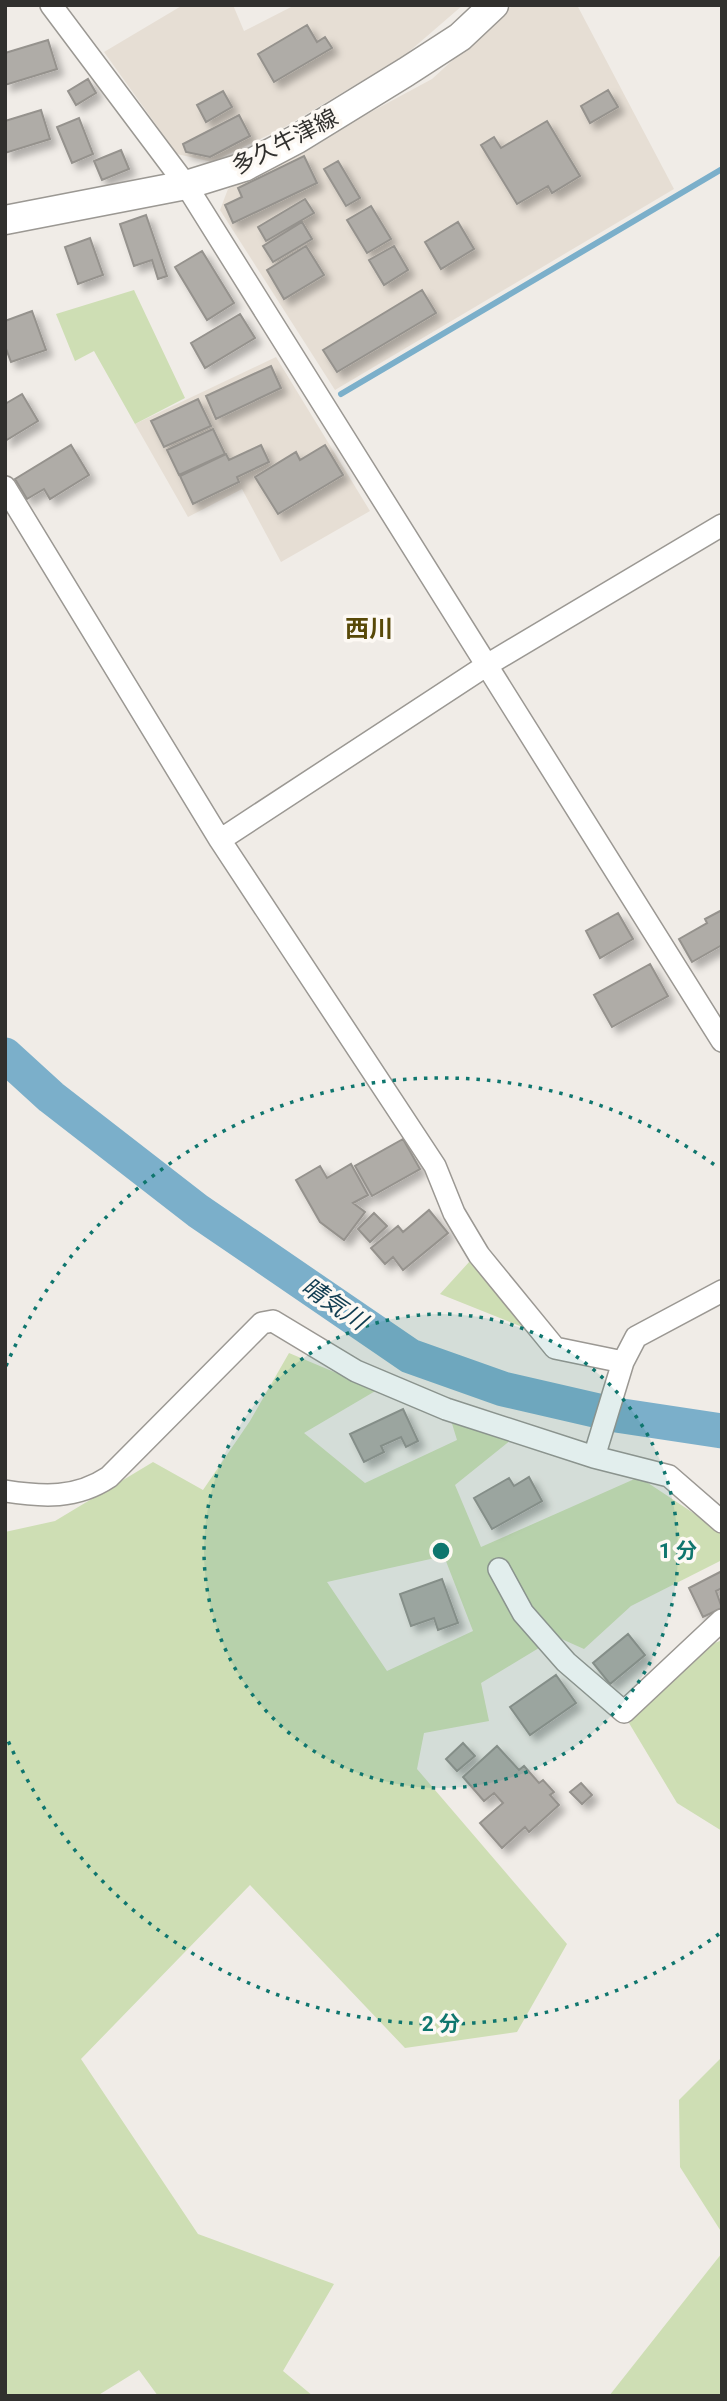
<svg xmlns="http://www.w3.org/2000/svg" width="727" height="2401" font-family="Roboto,'Noto Sans JP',sans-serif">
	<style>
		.built { fill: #e6ded4 }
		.green { fill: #cedeb4; fill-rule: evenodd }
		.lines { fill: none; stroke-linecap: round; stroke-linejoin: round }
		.stream { stroke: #7bafca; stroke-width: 6 }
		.river { stroke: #7bafca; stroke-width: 35 }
		.building { fill: #afaca7; stroke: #95928d; stroke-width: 2; filter: url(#shadow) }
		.minor-casing { stroke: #9b9893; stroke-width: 24 }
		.major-casing { stroke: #9b9893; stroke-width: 31 }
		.minor { stroke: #fff; stroke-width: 21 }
		.major { stroke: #fff; stroke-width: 28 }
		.ring { fill: none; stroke: #0f766e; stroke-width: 3.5; stroke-dasharray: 3.5 7 }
		.labels { text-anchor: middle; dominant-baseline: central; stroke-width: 7; stroke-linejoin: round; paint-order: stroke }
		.street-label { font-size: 23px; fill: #31302e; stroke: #fdf9f4 }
		.neighbourhood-label { font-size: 24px; font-weight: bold; fill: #584908; stroke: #fdf9f4 }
		.water-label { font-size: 24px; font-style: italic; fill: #103c50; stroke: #fdf9f4 }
		.centre { fill: #0f766e; stroke: #fdf9f4; stroke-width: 3.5 }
		.ring-label { font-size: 21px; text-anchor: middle; font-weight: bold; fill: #0f766e; stroke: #fdf9f4; stroke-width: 7; stroke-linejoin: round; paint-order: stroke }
	</style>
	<defs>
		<filter id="shadow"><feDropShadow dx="6" dy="6" stdDeviation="3.5" flood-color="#0004"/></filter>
	</defs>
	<rect width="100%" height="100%" fill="#f0ece7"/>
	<path class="built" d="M183,5H233L244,31L295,5H463L404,56L283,128L212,162L177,154L104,52Z
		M513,5H577L674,189L335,390L220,210L228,189L432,79Z
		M276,357L370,511L281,562L242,489L188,517L135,424Z"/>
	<path class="green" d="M134,290L185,398L135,424L94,351L75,361L56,314Z
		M480,1250L557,1341L440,1294Z
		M289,1353L377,1390L304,1433L365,1483L457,1440L450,1417L516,1436L455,1485L481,1547L639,1477L722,1532V1560L631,1606L584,1649L557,1637L481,1683L489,1721L424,1733L417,1769L567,1944L517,2032L405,2048L250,1885L81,2059L198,2234L334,2284L283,2371L313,2396H158L139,2370L97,2396H5V1532L55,1521L153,1462L203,1490L250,1421ZM444,1556L473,1631L387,1671L327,1582Z
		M722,1640V1831L677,1803L629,1723L710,1645Z
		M722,2057V2233L680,2167L679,2100Z
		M722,2253V2396H609Z"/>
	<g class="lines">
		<path class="stream" d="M341,394L722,169"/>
		<path class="river" d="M5,1055L51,1097L198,1211L410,1356L503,1389L616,1415L722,1431"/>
	</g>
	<path class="building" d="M307,25L317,42L325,37L332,48L274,82L258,54Z
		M48,40L57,69L5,85V53Z
		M88,79L96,93L76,105L68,91Z
		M608,90L618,107L590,123L581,106Z
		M223,91L232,107L206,122L197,105Z
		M41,110L50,139L5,153V121Z
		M239,115L250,136L210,157L186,152L183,144Z
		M79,118L93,154L72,163L57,127Z
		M547,121L580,176L552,193L548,186L517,204L481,145L494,137L501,148Z
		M121,150L129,169L102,180L94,161Z
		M304,156L317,183L233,223L225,205L242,197L238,188Z
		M338,161L360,198L346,206L324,169Z
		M305,199L314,213L266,241L258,227Z
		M371,206L391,239L367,253L347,220Z
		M146,215L167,276L158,279L152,260L134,266L120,224Z
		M302,222L312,239L273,262L263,246Z
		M458,222L474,249L441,269L425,242Z
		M90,238L103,275L78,284L65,247Z
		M306,246L324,275L284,299L267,270Z
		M394,246L408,270L384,285L369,260Z
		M202,251L234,303L207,320L175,267Z
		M422,290L436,313L337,372L323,350Z
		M32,311L46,350L11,362L5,346V321Z
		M240,314L255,338L205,368L191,343Z
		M271,366L281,388L216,419L206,396Z
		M22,394L38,421L5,441V404Z
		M198,399L211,426L164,447L151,421Z
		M213,429L225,454L179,475L167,450Z
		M71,445L89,475L50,499L44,489L27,499L15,479Z
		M261,445L269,462L237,477L239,482L193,504L180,476L226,454L229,460Z
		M325,445L343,475L278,514L255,477L296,452L300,460Z
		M722,910V945L692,962L679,939L707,923L705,919Z
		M618,913L633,939L600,958L586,931Z
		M650,964L668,996L612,1027L594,995Z
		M403,1139L420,1169L372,1196L355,1166Z
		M351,1164L368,1195L353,1203L365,1212L344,1240L320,1222L296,1180L320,1166L327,1178Z
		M429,1210L448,1233L403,1270L393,1257L385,1264L371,1248L398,1226L403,1232Z
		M374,1213L387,1226L370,1242L358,1229Z
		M403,1409L418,1441L406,1447L401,1437L381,1446L384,1452L364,1462L350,1434Z
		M529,1477L542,1501L492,1529L474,1498L509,1478L514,1486Z
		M722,1571V1588L716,1591L722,1608L703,1617L689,1588Z
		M442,1579L458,1623L438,1630L434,1618L411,1626L400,1594Z
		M628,1634L645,1655L610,1684L593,1663Z
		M556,1675L576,1703L530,1735L510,1707Z
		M463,1743L475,1756L457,1771L446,1759Z
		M497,1746L519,1770L524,1766L539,1783L543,1780L554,1792L550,1795L559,1805L529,1832L525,1827L502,1848L480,1823L503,1803L494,1793L484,1801L463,1777Z
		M581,1783L592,1795L582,1804L570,1792Z"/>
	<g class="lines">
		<defs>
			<path id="minor" d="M51,5L186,185L722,1041
				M5,487L220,840L435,1166L454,1213L479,1255L555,1348L623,1362
				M220,840L487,665L722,525
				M594,1457L623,1362L636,1337L722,1291
				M5,1491C43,1497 76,1499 109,1477L262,1323L273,1321L356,1371L446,1409L594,1457L669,1476L722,1522
				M499,1569L523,1613L566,1662L624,1712L722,1620"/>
			<path id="major" d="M5,220L186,185L244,167L297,139L406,72L460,37L494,5"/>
		</defs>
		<use href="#minor" class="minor-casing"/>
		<use href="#major" class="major-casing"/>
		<use href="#minor" class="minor"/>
		<use href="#major" class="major"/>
	</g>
	<circle cx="441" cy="1551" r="237" fill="#0f766e" fill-opacity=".12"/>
	<g class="ring">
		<circle cx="441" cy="1551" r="237"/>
		<path d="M719 1934A473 473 0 0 1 6 1736M6 1366A473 473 0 0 1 719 1168"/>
	</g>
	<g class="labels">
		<g class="street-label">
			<text transform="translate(285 142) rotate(-27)">多久牛津線</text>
		</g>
		<g class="neighbourhood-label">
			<text x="369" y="629">西川</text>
		</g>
		<g class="water-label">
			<text transform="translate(334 1304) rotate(34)">晴気川</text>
		</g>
	</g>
	<circle cx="441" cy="1551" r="10" class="centre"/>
	<g class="ring-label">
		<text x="678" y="1558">1 分</text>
		<text x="441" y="2031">2 分</text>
	</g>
	<rect width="727" height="2401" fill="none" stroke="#31302e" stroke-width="14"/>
</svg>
